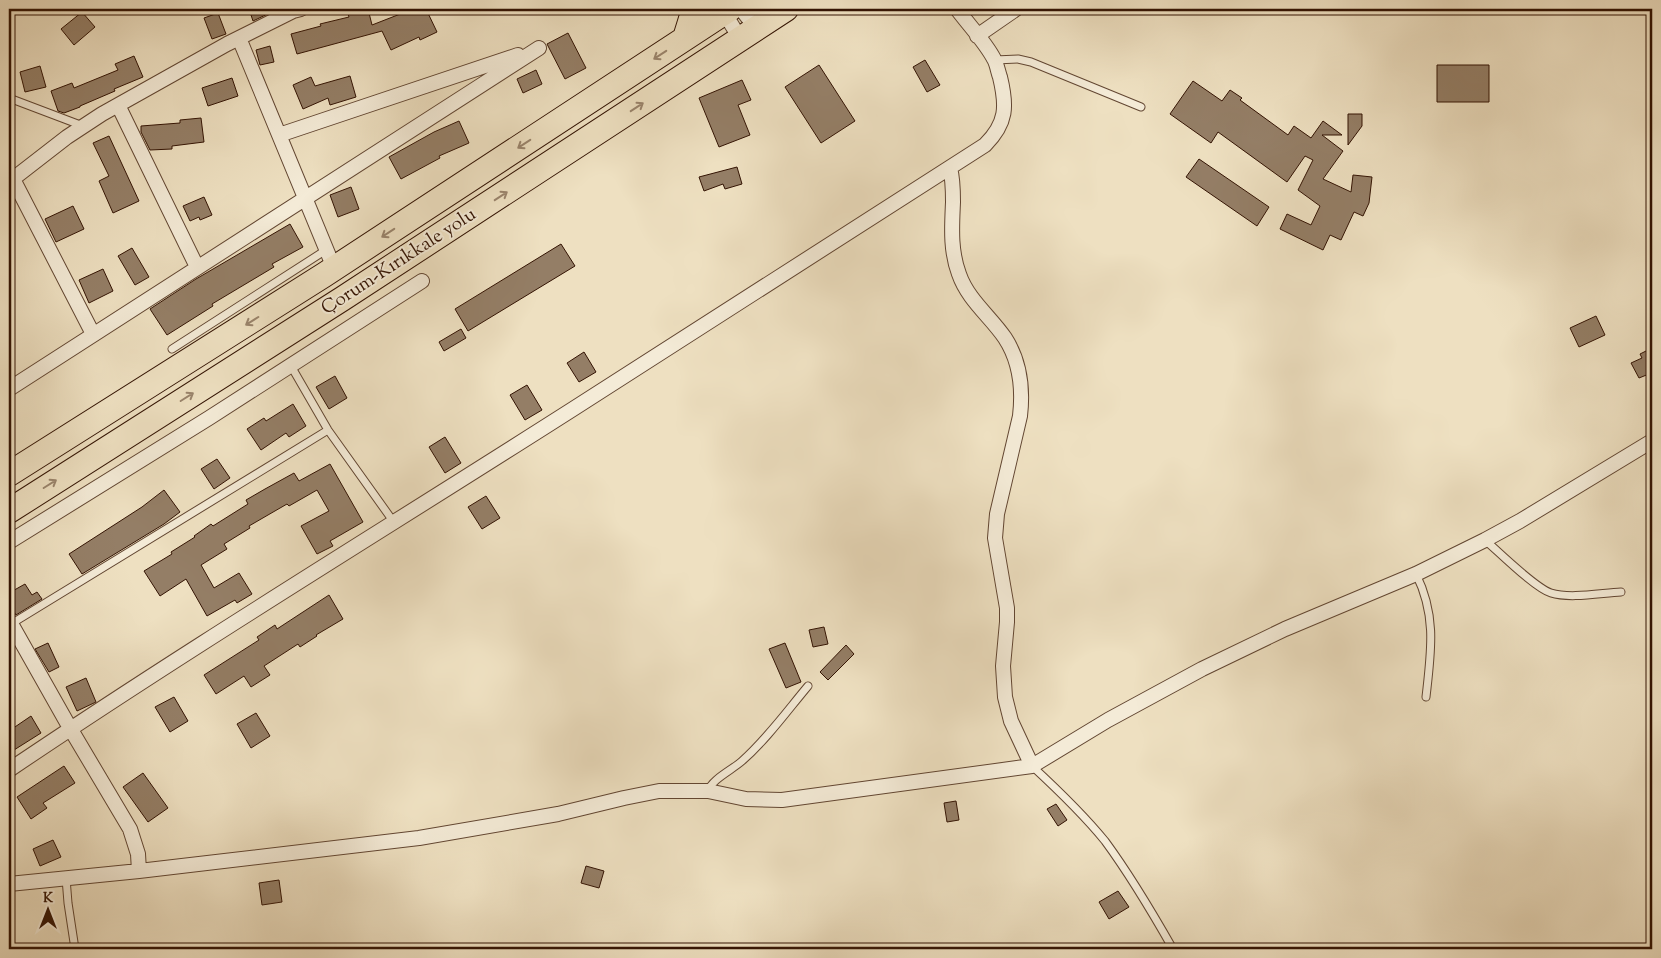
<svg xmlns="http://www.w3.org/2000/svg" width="1661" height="958" font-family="'Sorts Mill Goudy',serif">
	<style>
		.building { fill: #947e66; stroke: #331303 }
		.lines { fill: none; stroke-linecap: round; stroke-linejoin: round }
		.service-casing { stroke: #624632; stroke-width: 9 }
		.minor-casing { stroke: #624632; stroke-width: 16 }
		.trunk-casing { stroke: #331303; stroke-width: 26 }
		.service { stroke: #f4ebd7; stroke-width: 7 }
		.minor { stroke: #f4ebd7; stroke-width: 14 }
		.trunk { stroke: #eee0c1; stroke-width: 24 }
		.oneway { stroke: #9a846c }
		.labels { text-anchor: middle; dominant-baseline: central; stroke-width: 4; stroke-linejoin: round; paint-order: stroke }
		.street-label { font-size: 19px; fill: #331303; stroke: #f4ebd7 }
	</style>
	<rect width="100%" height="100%" fill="#eee0c1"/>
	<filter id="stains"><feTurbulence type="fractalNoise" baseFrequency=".004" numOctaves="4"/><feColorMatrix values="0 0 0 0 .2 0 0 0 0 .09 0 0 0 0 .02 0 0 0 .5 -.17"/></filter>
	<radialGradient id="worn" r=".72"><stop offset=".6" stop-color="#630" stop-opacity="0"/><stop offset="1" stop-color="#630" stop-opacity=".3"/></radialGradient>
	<path class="building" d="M249,9H278L253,21Z
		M368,9L372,25L413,9H426L437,32L420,40L419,37L391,50L382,31L297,54L291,34L321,26L320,24L349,17L348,14Z
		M82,12L95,27L74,45L61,29Z
		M218,13L226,34L212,39L204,18Z
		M568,33L586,68L565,79L547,44Z
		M270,46L274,62L260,65L256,50Z
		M134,56L143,77L114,89L115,91L80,106V107L64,113L58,111L51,91L72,83L74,88L118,70L115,64Z
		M925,60L940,85L927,92L913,67Z
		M819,65L855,121L821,143L785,87Z
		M1437,65H1489V102H1437Z
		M40,66L46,87L25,92L20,72Z
		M536,70L542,84L523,93L517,79Z
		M350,76L356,97L330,105L328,98L303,109L293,85L311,77L315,86Z
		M232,78L238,96L208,106L202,88Z
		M742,80L751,100L738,105L750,135L719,147L699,98Z
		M1193,81L1222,101L1230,90L1242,98L1240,100L1288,135L1294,126L1311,138L1323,121L1342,135H1322L1343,151L1323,179L1351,192L1353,175L1372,177L1369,203L1363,216L1354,212L1341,240L1330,235L1323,250L1280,229L1287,214L1311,225L1320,206L1298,190L1313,160L1305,156L1287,182L1218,132L1211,143L1170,114Z
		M1348,114H1362V126L1348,145Z
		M201,118L204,142L172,146V149L150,150L141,132V126L180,123V120Z
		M459,121L469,143L439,156L440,158L401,179L389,157L434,132Z
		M109,136L139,201L113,213L99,181L109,176L93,143Z
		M1199,159L1269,207L1257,226L1186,177Z
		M737,167L742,184L725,189L723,184L704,191L699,177Z
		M351,187L359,209L338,217L330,195Z
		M204,197L212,215L200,220L199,217L190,221L183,206Z
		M73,206L84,229L56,242L45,219Z
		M290,224L303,247L272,264L274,267L212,304L213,306L167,335L150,309L196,279Z
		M561,244L575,266L468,331L455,309Z
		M132,248L149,277L135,285L118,256Z
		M103,269L113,291L89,303L79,280Z
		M1596,316L1605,335L1579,347L1570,328Z
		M461,329L466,338L444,351L439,342Z
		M1652,348V380L1649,374L1639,378L1631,363L1642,358L1640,354Z
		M584,352L596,372L579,382L567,363Z
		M335,376L347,398L329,409L316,387Z
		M527,385L542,410L525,420L510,395Z
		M293,404L306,426L289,437L286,433L261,450L247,429L264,418L266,421Z
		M445,437L461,463L445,473L429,447Z
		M217,459L230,478L214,489L201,469Z
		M330,464L363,522L330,541L333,546L317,554L301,526L329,511L317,490L289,506L287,504L249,526L250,528L224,544L227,549L201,565L214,588L239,573L252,594L237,603L235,600L207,616L186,579L160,596L144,571L172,554L171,552L195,537L194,536L211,524L213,526L248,504L246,500L265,489L294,473L299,481Z
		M164,490L180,512L164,524L82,574L69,554L142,507Z
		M486,496L500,518L482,529L468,507Z
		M25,584L32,595L37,592L42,599L16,615L9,603V593Z
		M329,595L343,619L316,635L317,636L300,647L298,644L264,666L270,675L251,687L244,676L216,694L204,675L259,640L257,637L275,625L277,629Z
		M824,627L828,644L813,647L809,630Z
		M48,643L59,667L49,672L35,649Z
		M785,643L801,682L786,688L769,649Z
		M846,645L854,654L828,680L820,672Z
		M86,678L96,702L77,711L66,687Z
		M174,697L188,721L170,732L155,707Z
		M256,713L270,736L251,748L237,724Z
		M31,716L41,733L14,750L9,742V731Z
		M64,766L75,783L43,803L47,808L31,819L17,797Z
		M143,773L168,808L148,822L123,787Z
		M956,801L959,820L947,822L944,803Z
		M1056,804L1067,820L1058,826L1047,809Z
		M53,840L61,857L40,866L33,849Z
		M586,866L604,871L599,888L581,883Z
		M279,880L282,902L262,905L259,883Z
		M1118,891L1129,907L1109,919L1099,902Z"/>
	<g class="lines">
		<defs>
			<path id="service" d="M995,60L1018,59L1031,62L1141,107
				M9,98L83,126
				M172,349L326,250
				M291,366L328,430L393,521
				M1485,540C1500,553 1535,588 1551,593C1570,599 1601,593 1621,592
				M1416,574C1437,616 1431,652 1426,697
				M11,624L328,430
				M1032,766C1058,790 1083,814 1105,841C1130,875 1152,912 1173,949
				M708,791C712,779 732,770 742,761C767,739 787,711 808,686
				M66,878L68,903L75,949"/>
			<path id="minor" d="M722,9L741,40
				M741,9L756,28
				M977,36L1016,9
				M239,38L334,268
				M118,105L197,267
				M279,135L518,55
				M950,168C953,179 953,190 953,202C952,226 950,250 959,274C968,300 990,316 1005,338C1020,361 1023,390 1020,416L997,514L995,538L1007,608V622L1003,666L1005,697L1011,721L1032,766
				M13,179L93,334
				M9,182L67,137L102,114L227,44L293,11L301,9
				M9,389L539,48
				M9,542L209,418L422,281
				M9,620L70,728L130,829L138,854L139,871
				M9,770C194,645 385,529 573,409C711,321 848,233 985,145C1007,123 1007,106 1000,77C998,72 997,64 994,59C986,43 968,24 957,9
				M9,884L139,871L419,838L558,814L624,798L659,791H708L746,799L782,800L1032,766L1108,720L1202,669L1285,629L1416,574L1485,540L1520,521L1652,441"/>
			<path id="trunk" d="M685,38L694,9
				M9,474L324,275L730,9
				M9,511L342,299L786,9"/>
		</defs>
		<use href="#service" class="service-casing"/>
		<use href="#minor" class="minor-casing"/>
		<use href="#trunk" class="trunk-casing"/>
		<use href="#service" class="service"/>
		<use href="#minor" class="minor"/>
		<use href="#trunk" class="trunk"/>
	</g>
	<defs><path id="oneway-shaft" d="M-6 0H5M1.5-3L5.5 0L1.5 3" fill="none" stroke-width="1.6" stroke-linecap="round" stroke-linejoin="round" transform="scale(1.25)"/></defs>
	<g class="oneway">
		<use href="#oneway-shaft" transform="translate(660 55) rotate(147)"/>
		<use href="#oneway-shaft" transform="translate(637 107) rotate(-33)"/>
		<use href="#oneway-shaft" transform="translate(524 144) rotate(147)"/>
		<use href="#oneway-shaft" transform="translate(501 196) rotate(-33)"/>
		<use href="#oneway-shaft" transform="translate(388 233) rotate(147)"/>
		<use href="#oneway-shaft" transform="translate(252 321) rotate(148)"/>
		<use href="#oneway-shaft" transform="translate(187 397) rotate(-32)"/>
		<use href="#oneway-shaft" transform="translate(50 484) rotate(-32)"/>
	</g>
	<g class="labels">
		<g class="street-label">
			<text transform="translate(399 262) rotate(-33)">Çorum-Kırıkkale yolu</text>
		</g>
	</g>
	<rect width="1661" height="958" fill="none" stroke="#eee0c1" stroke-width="30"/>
	<rect x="10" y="10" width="1641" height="938" fill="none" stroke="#331303" stroke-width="2.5"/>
	<rect x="15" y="15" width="1631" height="928" fill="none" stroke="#331303"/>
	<g transform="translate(48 910)" stroke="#f4ebd7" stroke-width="4" paint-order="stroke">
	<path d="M0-4L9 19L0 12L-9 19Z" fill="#331303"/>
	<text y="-8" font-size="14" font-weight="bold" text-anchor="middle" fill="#331303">K</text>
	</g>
	<rect width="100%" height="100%" filter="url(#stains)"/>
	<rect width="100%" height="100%" fill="url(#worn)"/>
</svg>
